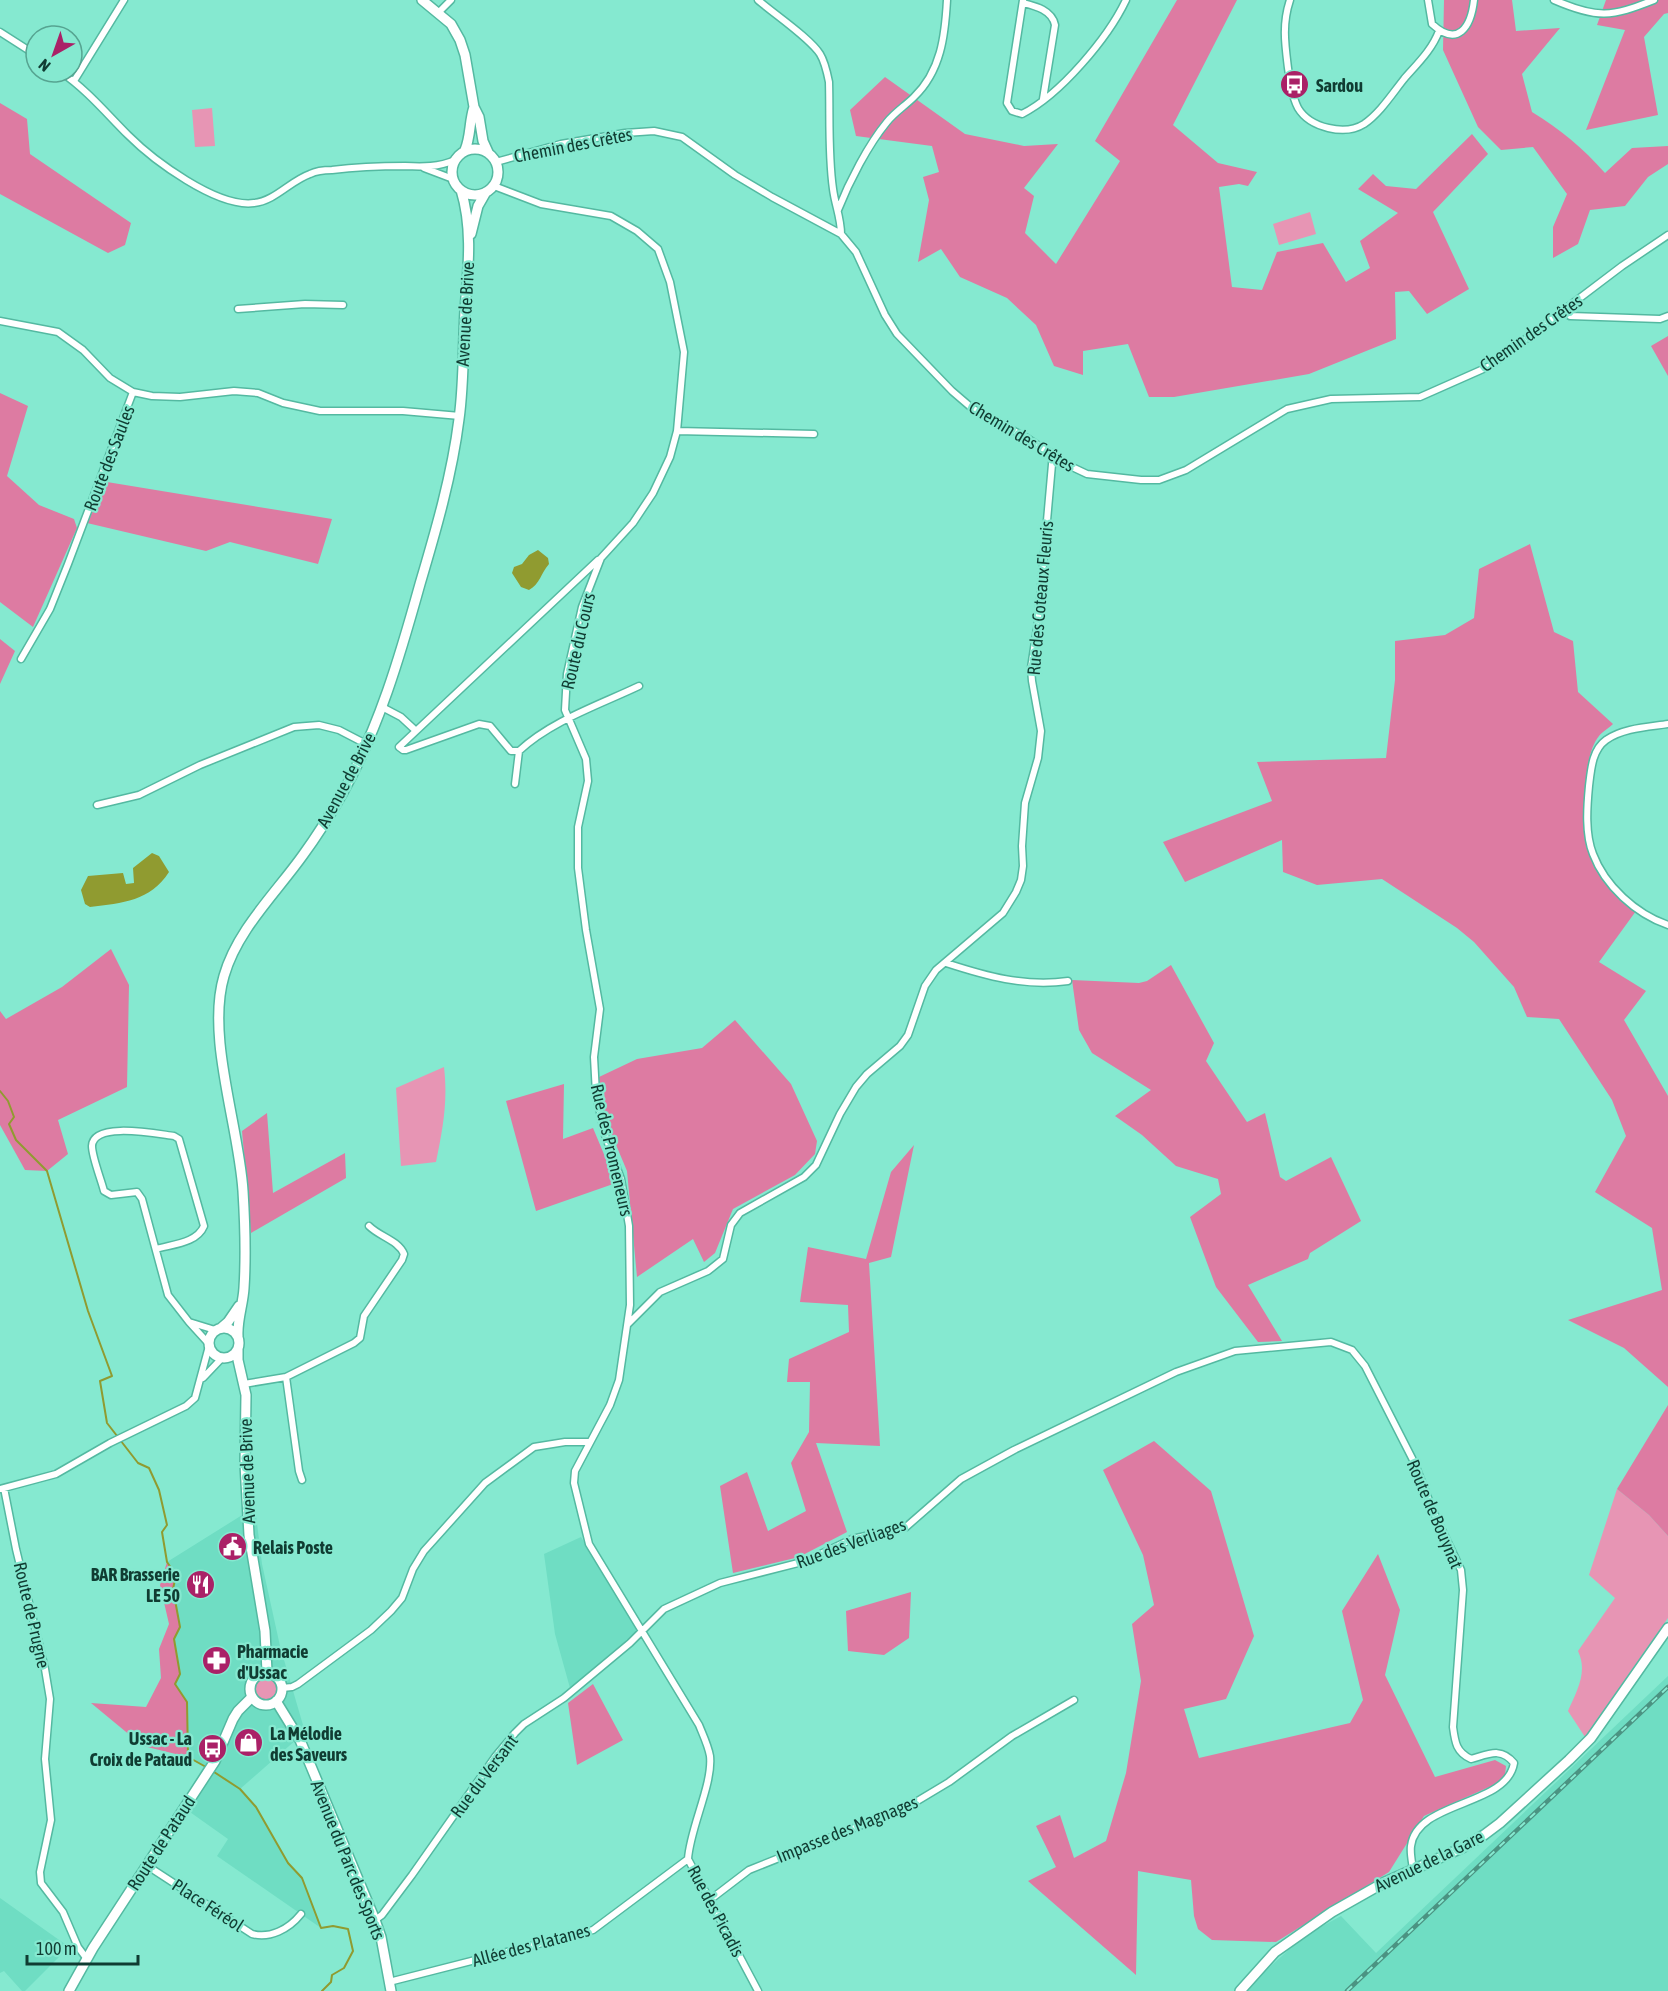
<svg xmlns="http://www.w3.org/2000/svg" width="1668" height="1991" font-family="'Asap Condensed',sans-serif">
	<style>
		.built { fill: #6fddc3 }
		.green { fill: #e795b4 }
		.forest { fill: #dd7ba2 }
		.water { fill: #909b30 }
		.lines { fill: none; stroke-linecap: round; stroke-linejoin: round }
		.stream { stroke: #909b30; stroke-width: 2 }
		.street-casing { stroke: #54b9a1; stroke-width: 9 }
		.secondary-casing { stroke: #54b9a1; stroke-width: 12 }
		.street { stroke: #fff; stroke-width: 6 }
		.secondary { stroke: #fff; stroke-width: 9 }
		.rail-casing { stroke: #4b9382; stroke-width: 4.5 }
		.rail { stroke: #85e9d0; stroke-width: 2; stroke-dasharray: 7; stroke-linecap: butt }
		.labels { text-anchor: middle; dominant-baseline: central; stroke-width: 4.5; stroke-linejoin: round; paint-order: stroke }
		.poi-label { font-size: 18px; font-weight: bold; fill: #103c32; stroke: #85e9d0; text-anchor: start }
		.street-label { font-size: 18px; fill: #103c32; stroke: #85e9d0 }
	</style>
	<rect width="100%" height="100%" fill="#85e9d0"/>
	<path class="built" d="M255,1507L262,1564L280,1646L305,1732L240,1789L256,1807L288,1863L302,1878L321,1928L217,1856L228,1839L180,1805L204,1766L188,1757L187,1702L175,1684L180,1674L174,1639L180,1627L173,1589L176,1575L167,1562Z
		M581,1537L639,1631L570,1688L555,1634L544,1554Z
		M1668,1676V1991H1248L1262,1974L1304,1936L1341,1916L1376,1953Z
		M0,1898L69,1947L25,1991H22L4,1971L0,1973Z"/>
	<path class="green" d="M212,108L215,146L195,147L192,110Z
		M1310,212L1316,234L1279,245L1273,224Z
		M444,1067C448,1101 443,1128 436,1162L401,1166L396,1088Z
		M1617,1489L1649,1515L1668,1536V1618L1585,1737L1568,1711C1577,1691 1588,1672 1578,1651L1615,1598L1589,1575Z
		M255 1689a11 11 0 1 1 22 0a11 11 0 1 1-22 0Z"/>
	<path class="forest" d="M1177,0H1237L1173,125L1218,163L1257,172L1248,186L1239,184L1219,187L1232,287L1262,290L1277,252L1323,243L1346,282L1370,268L1360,241L1398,213L1358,189L1373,174L1386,186L1416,189L1472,134L1488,154L1433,212L1469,289L1427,314L1409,291L1395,292L1396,339L1309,374L1174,397H1149L1128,344L1083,351V375L1054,366L1036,325L1007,298L960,277L941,249L918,262L929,200L923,177L939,172L932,146L856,136L850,110L885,77L965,134L1024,146L1058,144L1024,188L1034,196L1025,233L1056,264L1120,161L1095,141Z
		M1444,0H1512L1516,31L1560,28L1522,74L1532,112C1560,129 1583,148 1605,173L1632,148L1668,146V164L1648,177L1625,206L1590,210L1578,244L1553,258V227L1567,194L1533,147L1501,150L1478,127L1443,50Z
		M1606,0H1668V13L1664,14L1644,37L1658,115L1586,130L1625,30L1597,25Z
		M0,103L27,119L30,154L131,223L125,245L108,253L0,194Z
		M1668,336V376L1651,346Z
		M0,393L28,406L7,476L39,505L74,519L77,528L33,627L0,602Z
		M107,482L332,519L318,564L230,542L206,551L87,523Z
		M1530,544L1554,632L1573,641L1578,692L1613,724C1609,728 1602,732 1599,736C1580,759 1582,836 1594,863C1603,884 1618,897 1636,911L1599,962L1646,991L1624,1020L1668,1096V1387L1624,1348L1568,1320L1662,1290L1652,1228L1595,1192L1626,1136L1612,1100L1559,1019L1527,1017L1514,987L1474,942L1457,928L1382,879L1317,885L1283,872L1282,840L1185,882L1163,842L1272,801L1257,762L1386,758L1395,680V641L1445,635L1474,618L1479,569Z
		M0,639L15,651L0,684Z
		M111,949L129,985L127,1087L58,1120L68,1154L47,1171L25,1170L0,1125V1011L6,1019L62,987Z
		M1171,965L1214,1043L1206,1061L1247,1122L1265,1113L1280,1177L1286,1181L1331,1157L1361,1221L1310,1253L1308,1259L1248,1285L1282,1341L1258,1342L1216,1287L1190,1217L1221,1194L1218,1179L1176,1166L1142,1135L1115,1116L1151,1090L1092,1053L1079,1030L1072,980L1139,983L1147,981Z
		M735,1020L791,1084L817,1141L815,1154L795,1175L733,1209L715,1253L704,1262L693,1239L637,1277L627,1171L606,1121L599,1077L637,1059L702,1048Z
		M564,1084L563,1139L593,1128L616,1183L536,1211L506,1101Z
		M267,1113L273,1193L345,1153L346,1178L251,1233L242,1131Z
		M914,1145L891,1257L869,1263L880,1446L816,1443L847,1532L799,1557L733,1573L720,1486L747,1472L768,1531L806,1511L791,1463L809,1432L810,1382H787L789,1359L849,1332L848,1305L800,1302L808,1247L866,1259L891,1172Z
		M1668,1405V1536L1649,1515L1617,1489Z
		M1154,1441L1211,1491L1254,1636L1226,1699L1184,1709L1199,1758L1350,1723L1363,1700L1342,1611L1378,1554L1400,1610L1385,1675L1435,1777L1495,1760L1506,1766L1505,1775L1496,1784L1424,1816L1389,1872L1276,1942L1212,1940L1198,1929L1194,1916L1191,1880L1138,1871L1136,1975L1028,1881L1056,1867L1036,1826L1060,1815L1074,1858L1106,1841L1126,1773L1141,1681L1132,1624L1154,1605L1143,1555L1103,1470Z
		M167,1562L176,1575L173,1589L180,1627L174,1639L180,1674L175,1684L187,1702L188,1757L143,1746L91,1703L146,1707L161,1678L159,1649L169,1624L160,1585Z
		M911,1592L909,1638L884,1655L848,1651L846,1611Z
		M593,1684L623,1740L577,1765L568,1703Z"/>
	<path class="water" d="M538,550L548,558L549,564C541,573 540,584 529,590L521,587L512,573L514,567L522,564L529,555Z
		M152,853L159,856L169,872C150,901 123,903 90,907L85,904L81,890L88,876L123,873L126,884L134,883L133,868Z"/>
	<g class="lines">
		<path class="stream" d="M0,1091L8,1101L14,1117L9,1124L16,1140L47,1171L88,1311L112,1376L100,1381L107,1423L138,1463L149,1468L159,1490L167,1525L162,1532L167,1562L176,1575L173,1589L180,1627L174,1639L180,1674L175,1684L187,1702L188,1757L206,1767
			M211,1770L240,1789L256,1807L288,1863L302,1878L321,1928L333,1926L348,1929L353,1951L344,1968L332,1975L331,1982L322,1991"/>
		<defs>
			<path id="street" d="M758,0C774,14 810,38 820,54C825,62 827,72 829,82C830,117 828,154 833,189C835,205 841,218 841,234
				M1023,0L1007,103L1012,111L1022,114C1060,95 1108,38 1126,0
				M1290,0C1282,24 1285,44 1288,68C1290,82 1292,96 1298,108C1310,128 1345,136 1364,124C1380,113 1392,94 1404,79C1417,64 1432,50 1439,31
				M1428,0L1432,24C1458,48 1471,27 1474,0
				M1554,0C1598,19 1611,17 1654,0
				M1023,3C1035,6 1052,10 1055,25L1043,99
				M439,12L451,0
				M0,32L36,55
				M61,72C87,90 106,113 128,135C153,160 217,208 254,203C275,201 290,181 310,174C316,171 325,170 332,170C356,167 381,166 405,166C423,167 439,167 455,160
				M74,81L124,0
				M496,162L561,144L625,133L654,131L682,137L735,175L772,197L841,234L856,252L885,315L897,334L952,391L973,409L1027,438L1070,466L1087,474L1141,480H1159L1186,470L1287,409L1331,399L1420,397L1490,366L1622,266L1668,235
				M424,168L453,179
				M494,186L541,204L611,216L637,231L658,249L670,282L684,352L677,431L670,457L653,493L633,523L601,558L582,607L567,674L565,710L586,759L588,781L578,827V868L586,930L600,1009L594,1057L596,1094L605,1135L621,1179L629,1226L630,1305L619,1380L610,1405L575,1471L574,1483L589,1544L699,1725C703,1735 708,1745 710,1756C713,1784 690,1828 688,1859L758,1991
				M838,210C849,182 868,145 887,122C895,112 905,106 914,97C941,71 945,36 947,0
				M238,309L305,304L343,305
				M1563,312L1570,316L1660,319L1668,316
				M0,321L58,332L83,350L110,378L133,392
				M677,431L814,434
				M598,560L399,747L403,750H406L479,724L490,726L511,751H519C551,721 599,705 639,686
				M21,659L50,609L68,564L133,392L152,396L180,397L234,391L258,393L283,403L320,411H403L460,416
				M382,707L401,717L415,730
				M1668,724C1648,727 1623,728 1606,740C1592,750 1591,770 1589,786C1587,807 1585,834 1593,854C1605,886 1636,914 1668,925
				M515,784L519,751
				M97,805L139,795L200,765L294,727L319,725L339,730L366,744
				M946,963C986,976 1024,987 1068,981
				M156,1249C173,1244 197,1243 204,1226L179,1139L174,1136C157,1134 93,1121 92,1146C92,1157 101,1179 104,1191L111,1195L137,1192L142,1199L168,1295L189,1322
				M628,1324L660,1292L708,1271L723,1259L731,1225L740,1213L804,1177L816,1165L840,1114L856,1087L867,1074L900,1046L908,1035L925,986L936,970L1003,913L1016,892L1021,880L1023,866L1022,846L1025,803L1038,758L1041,731L1032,681L1031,668L1038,622L1053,453
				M209,1344L189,1322L215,1330
				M286,1377L299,1471L302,1480
				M203,1378L222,1358
				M244,1384L286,1377L354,1343L360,1338L364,1316L402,1260L404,1254C398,1240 380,1237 369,1226
				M4,1488L16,1549L45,1669L50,1699L45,1759L51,1820L40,1872L41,1883L63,1912L78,1947L87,1959
				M0,1489L56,1474L110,1443L186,1406L195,1398L209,1346
				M282,1688L292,1687L298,1684L371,1630L391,1611L402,1598L413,1569L424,1551L485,1483L534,1447L565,1442H589
				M146,1865L252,1934C270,1939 289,1929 301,1914
				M711,1899L749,1870L909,1806L949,1782L1012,1736L1074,1700
				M375,1920L382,1915L412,1875L495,1757L515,1733L524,1724L564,1698L630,1643L664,1609L720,1583L806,1561L852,1539L906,1527L961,1479L1014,1450L1176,1372L1235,1351L1331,1342L1352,1350L1365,1366L1415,1464L1433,1511L1461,1570L1463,1590L1453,1727C1455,1742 1456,1752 1471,1759C1489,1754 1501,1747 1514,1763C1507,1807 1417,1800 1411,1846C1410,1853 1412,1862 1413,1869
				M389,1982L593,1930L688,1859"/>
			<path id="secondary" d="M422,0L451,24L460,40L465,55L474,107L479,117L483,141L488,152
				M452 172a23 23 0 1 1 46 0a23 23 0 1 1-46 0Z
				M465,150C471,136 469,122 474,107
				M471,234L478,206L486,192
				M209 1343a15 15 0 1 1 30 0a15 15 0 1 1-30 0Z
				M221,1328L228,1322L239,1306
				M238,1336C237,1320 243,1305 244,1288C246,1257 245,1223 243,1191C239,1126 206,1037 224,976C237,930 276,893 303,855C317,836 330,815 342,794C379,728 400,656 420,584C436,530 452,475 459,419C464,383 463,346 465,310C468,270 473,229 461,190
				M238,1348V1360L246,1395L245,1464L249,1535L265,1631L267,1672
				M250 1689a16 16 0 1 1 32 0a16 16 0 1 1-32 0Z
				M276,1701L300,1740L375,1920L381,1937L391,1991
				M69,1991L93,1948L215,1761L233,1719L238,1711L252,1697
				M1240,1991L1275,1952L1332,1912L1385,1882L1462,1848L1484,1835L1500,1823L1569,1760L1591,1738L1668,1628"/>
		</defs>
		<use href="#street" class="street-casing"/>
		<use href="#secondary" class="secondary-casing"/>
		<use href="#street" class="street"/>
		<use href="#secondary" class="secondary"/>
		<defs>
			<path id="rail" d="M1347,1991L1668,1687"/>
		</defs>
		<use href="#rail" class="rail-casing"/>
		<use href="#rail" class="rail"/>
	</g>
	<defs>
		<symbol id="bus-disc" viewBox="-11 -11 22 22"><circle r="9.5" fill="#aa2167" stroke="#85e9d0"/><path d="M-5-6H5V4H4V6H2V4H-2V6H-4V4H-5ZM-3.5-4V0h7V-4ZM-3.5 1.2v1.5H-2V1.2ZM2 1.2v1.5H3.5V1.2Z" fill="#fff"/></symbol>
		<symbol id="civic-disc" viewBox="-11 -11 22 22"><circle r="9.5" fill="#aa2167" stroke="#85e9d0"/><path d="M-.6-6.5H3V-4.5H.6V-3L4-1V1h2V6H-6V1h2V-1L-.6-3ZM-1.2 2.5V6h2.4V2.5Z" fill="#fff"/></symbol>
		<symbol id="restaurant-disc" viewBox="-11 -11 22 22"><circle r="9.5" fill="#aa2167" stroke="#85e9d0"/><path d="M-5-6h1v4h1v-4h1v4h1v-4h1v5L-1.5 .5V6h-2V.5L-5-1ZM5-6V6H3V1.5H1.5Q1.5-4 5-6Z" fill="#fff"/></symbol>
		<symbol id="pharmacy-disc" viewBox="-11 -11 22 22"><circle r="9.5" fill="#aa2167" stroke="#85e9d0"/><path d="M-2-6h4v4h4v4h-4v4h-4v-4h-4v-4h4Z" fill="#fff"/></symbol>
		<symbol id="shop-disc" viewBox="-11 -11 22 22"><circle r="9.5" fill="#aa2167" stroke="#85e9d0"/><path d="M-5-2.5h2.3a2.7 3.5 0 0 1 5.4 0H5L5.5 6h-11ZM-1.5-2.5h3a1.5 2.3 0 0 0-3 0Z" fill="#fff"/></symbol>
	</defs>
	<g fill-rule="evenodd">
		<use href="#bus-disc" x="1278" y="68" width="33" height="33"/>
		<use href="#civic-disc" x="216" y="1530" width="33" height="33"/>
		<use href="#restaurant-disc" x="184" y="1568" width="33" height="33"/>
		<use href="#pharmacy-disc" x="200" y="1644" width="33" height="33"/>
		<use href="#shop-disc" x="232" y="1726" width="33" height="33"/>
		<use href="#bus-disc" x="196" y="1732" width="33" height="33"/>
	</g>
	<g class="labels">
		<g class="poi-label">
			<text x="1316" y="85">Sardou</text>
			<text x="253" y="1547">Relais Poste</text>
			<text x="180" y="1574" text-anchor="end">BAR Brasserie<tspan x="180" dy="21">LE 50</tspan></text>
			<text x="237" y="1651">Pharmacie<tspan x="237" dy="21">d'Ussac</tspan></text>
			<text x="270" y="1733">La Mélodie<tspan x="270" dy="21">des Saveurs</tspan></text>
			<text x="192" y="1738" text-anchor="end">Ussac - La<tspan x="192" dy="21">Croix de Pataud</tspan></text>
		</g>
		<g class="street-label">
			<text transform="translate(573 145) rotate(-11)">Chemin des Crêtes</text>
			<text transform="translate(465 314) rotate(-87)">Avenue de Brive</text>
			<text transform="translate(1531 333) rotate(-35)">Chemin des Crêtes</text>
			<text transform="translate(1022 436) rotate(31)">Chemin des Crêtes</text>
			<text transform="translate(109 458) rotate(-69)">Route des Saules</text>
			<text transform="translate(1040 598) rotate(-85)">Rue des Coteaux Fleuris</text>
			<text transform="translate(578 641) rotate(-77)">Route du Cours</text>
			<text transform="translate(346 780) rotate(-62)">Avenue de Brive</text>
			<text transform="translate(612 1150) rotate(77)">Rue des Promeneurs</text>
			<text transform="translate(247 1471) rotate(-92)">Avenue de Brive</text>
			<text transform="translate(1435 1514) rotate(67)">Route de Bouynat</text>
			<text transform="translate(851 1543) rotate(-20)">Rue des Verliages</text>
			<text transform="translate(32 1615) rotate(77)">Route de Prugne</text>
			<text transform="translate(484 1776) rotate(-53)">Rue du Versant</text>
			<text transform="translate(847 1829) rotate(-22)">Impasse des Magnages</text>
			<text transform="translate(161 1843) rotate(-57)">Route de Pataud</text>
			<text transform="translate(348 1860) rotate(68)">Avenue du Parc des Sports</text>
			<text transform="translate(1429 1861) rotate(-26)">Avenue de la Gare</text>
			<text transform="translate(208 1905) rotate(33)">Place Féréol</text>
			<text transform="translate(716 1911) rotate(62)">Rue des Picadis</text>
			<text transform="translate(531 1945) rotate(-15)">Allée des Platanes</text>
		</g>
	</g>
	<g transform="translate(54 54) rotate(220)"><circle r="28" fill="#85e9d0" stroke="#56a491" stroke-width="1.5"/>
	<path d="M0-4.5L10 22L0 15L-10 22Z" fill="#aa2167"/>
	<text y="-9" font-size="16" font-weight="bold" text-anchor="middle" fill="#103c32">N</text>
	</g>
	<path d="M27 1955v9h111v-9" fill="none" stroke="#103c32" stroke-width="3"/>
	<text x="36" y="1955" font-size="18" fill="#103c32" stroke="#85e9d0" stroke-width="4.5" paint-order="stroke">100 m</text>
</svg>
